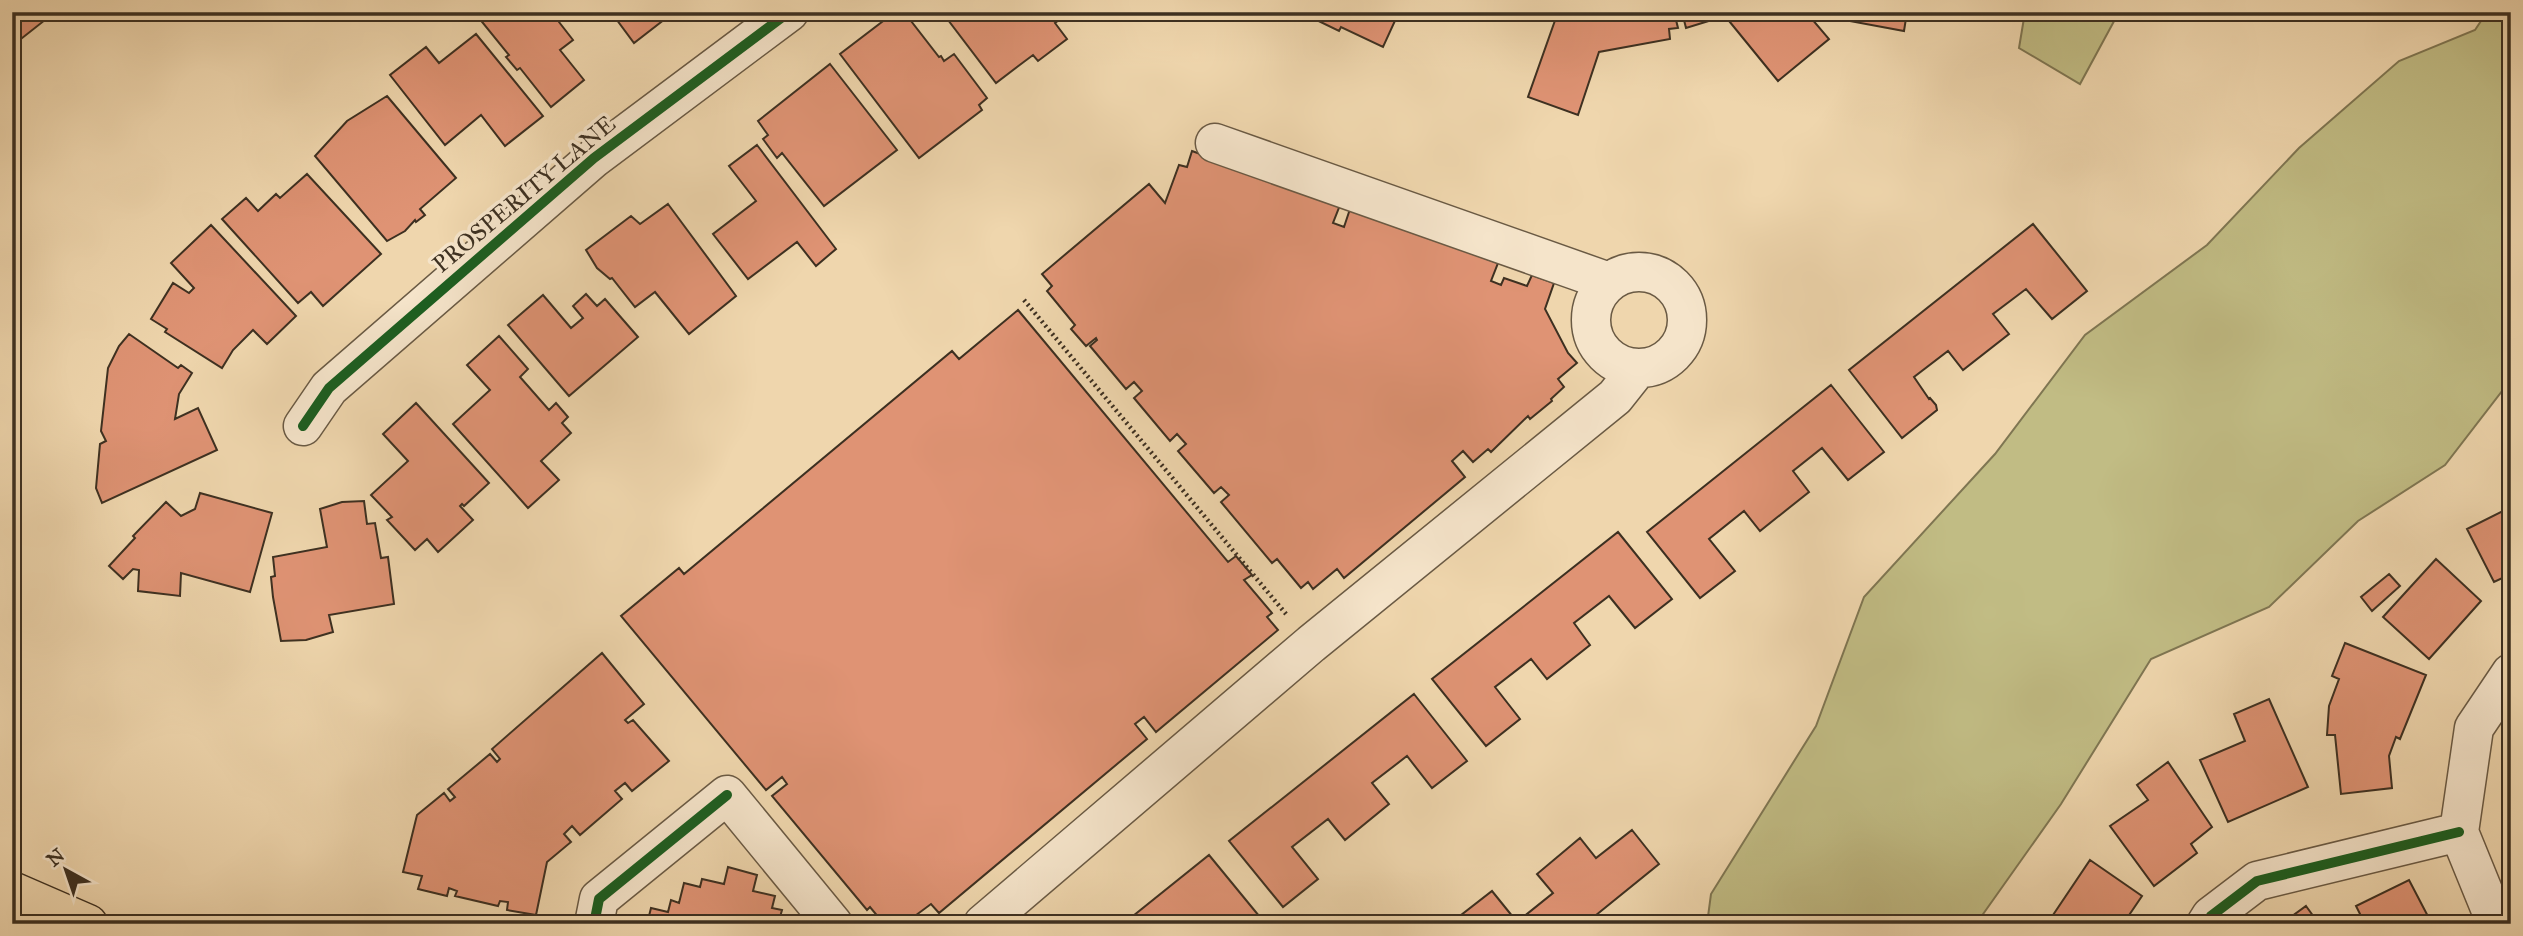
<svg xmlns="http://www.w3.org/2000/svg" width="2523" height="936" font-family="'IM FELL Great Primer',serif">
	<style>
		.green { fill: #c1bc84; stroke: #7f7652; stroke-width: 2 }
		.building { fill: #df9374; stroke: #3d3021; stroke-width: 2 }
		.lines { fill: none; stroke-linecap: round; stroke-linejoin: round }
		.minor-casing { stroke: #6a5a44; stroke-width: 41 }
		.major-casing { stroke: #3d3021; stroke-width: 41 }
		.path { stroke: #3d3021; stroke-width: 4.5; stroke-dasharray: 2 3.5; stroke-linecap: butt }
		.minor { stroke: #f5e4ca; stroke-width: 38 }
		.major { stroke: #efd6ad; stroke-width: 38 }
		.cycleway-casing { stroke: #f5e4ca; stroke-width: 15 }
		.cycleway { stroke: #1b5e20; stroke-width: 10 }
		.labels { text-anchor: middle; dominant-baseline: central; stroke-width: 7; stroke-linejoin: round; paint-order: stroke }
		.street-label { font-size: 24px; fill: #3d3021; stroke: #f5e4ca }
	</style>
	<rect width="100%" height="100%" fill="#efd6ad"/>
	<filter id="stains"><feTurbulence type="fractalNoise" baseFrequency=".00286" numOctaves="4"/><feColorMatrix values="0 0 0 0 .2 0 0 0 0 .09 0 0 0 0 .02 0 0 0 .5 -.17"/></filter>
	<radialGradient id="worn" r=".72"><stop offset=".6" stop-color="#630" stop-opacity="0"/><stop offset="1" stop-color="#630" stop-opacity=".3"/></radialGradient>
	<path class="green" d="M2025,12H2119L2080,84L2019,48Z
		M2487,12H2511V385L2506,386L2445,465L2358,521L2269,607L2151,659L2061,804L1976,924H1707L1711,894L1816,726L1864,597L1995,454L2085,335L2207,245L2299,148L2399,61L2475,30Z"/>
	<path class="building" d="M12,12H60L52,18L50,16L12,46Z
		M474,12H572L559,22L573,40L560,50L584,80L551,107L520,68L517,70L506,57L509,55Z
		M611,12H674L634,43Z
		M895,12H904L939,57L941,56L944,61L954,54L987,98L979,105L982,110L919,158L840,54Z
		M942,12H1059L1063,17L1055,23L1067,39L1038,61L1033,55L996,83Z
		M1300,12H1399L1383,47L1341,27L1339,31Z
		M1558,12H1674L1678,28L1669,29L1670,39L1599,52L1578,115L1528,97Z
		M1682,12H1806L1829,39L1778,81L1725,16L1686,28Z
		M1828,12H1907L1904,31L1828,17Z
		M476,34L543,116L505,146L481,115L445,145L390,75L426,47L439,63Z
		M830,64L897,150L824,206L782,153L777,158L763,139L768,135L758,121Z
		M387,96L456,178L420,209L425,215L416,222L415,220L405,231L387,241L315,156L347,121Z
		M757,145L836,249L816,266L797,242L748,279L713,234L756,201L729,166Z
		M1192,151L1340,205L1333,223L1344,227L1350,209L1498,263L1491,281L1501,285L1504,278L1527,286L1532,275L1554,283L1545,309L1568,353L1577,363L1558,379L1564,387L1551,399L1552,401L1530,419L1528,416L1491,452L1488,449L1473,462L1463,451L1452,461L1465,477L1344,578L1337,569L1313,589L1308,582L1301,588L1277,559L1272,563L1221,502L1229,495L1221,487L1214,493L1178,451L1186,444L1177,434L1170,441L1134,398L1142,391L1134,382L1126,389L1090,346L1097,340L1096,338L1086,346L1071,329L1075,325L1047,291L1052,286L1042,274L1149,184L1165,203L1179,165L1187,167Z
		M307,174L381,254L323,306L311,292L298,303L222,219L246,198L258,211L276,194L280,198Z
		M668,204L736,296L689,334L655,292L635,307L612,278L610,279L597,268L586,250L631,216L640,224Z
		M2033,224L2087,291L2052,319L2026,289L1993,314L2009,334L1963,370L1948,351L1914,377L1929,399L1930,398L1936,405L1937,410L1902,438L1849,370Z
		M211,225L296,316L267,344L253,330L233,350L222,368L165,332L167,329L151,319L173,283L189,293L194,288L171,263Z
		M586,294L597,306L605,299L638,337L569,396L508,325L543,295L571,328L583,318L573,306Z
		M1018,310L1228,562L1236,556L1252,575L1244,580L1272,613L1267,617L1278,630L1156,732L1144,717L1135,724L1147,739L939,913L931,904L904,924H884L870,907L867,910L772,796L787,784L782,777L766,790L621,616L679,568L684,574L952,351L959,359Z
		M129,334L178,368L181,365L192,373L179,394L175,419L198,408L217,450L102,503L96,488L100,444L106,441L101,431L108,368L119,346Z
		M499,336L528,369L520,377L549,410L556,403L568,417L562,423L571,433L541,461L559,480L528,508L453,424L490,390L467,365Z
		M1831,385L1884,452L1848,480L1822,448L1793,471L1809,492L1760,531L1744,511L1709,539L1735,571L1700,598L1647,532Z
		M416,403L489,483L464,506L462,504L460,506L473,520L438,552L427,539L415,550L387,520L392,517L371,495L408,461L383,434Z
		M200,493L272,513L250,592L181,573L180,596L138,591L139,570L133,569L123,579L109,566L135,538L133,536L166,502L181,516L195,509Z
		M364,501L367,524L375,523L381,558L388,557L394,604L329,615L333,632L306,640L281,641L273,597L271,577L275,576L273,557L327,547L320,509L342,502Z
		M2511,507V574L2494,582L2467,529Z
		M1618,532L1672,599L1635,628L1609,596L1574,623L1590,645L1547,679L1531,659L1495,687L1520,719L1486,746L1432,679Z
		M2436,559L2481,601L2429,659L2383,617Z
		M2389,574L2400,586L2372,611L2361,597Z
		M2345,643L2426,675L2400,739L2396,737L2389,756L2392,788L2341,794L2335,735H2327L2329,706L2339,679L2332,676Z
		M602,653L644,704L625,720L628,723L633,720L669,761L632,791L625,783L615,791L622,799L580,835L572,826L564,834L571,842L547,862L536,915L507,910L508,902L500,901L498,906L455,896L457,891L449,888L447,896L418,889L422,876L403,872L417,815L444,793L450,801L455,797L448,789L490,754L497,762L500,759L492,749Z
		M1414,694L1467,761L1432,788L1407,756L1372,783L1389,804L1345,840L1328,819L1292,847L1318,879L1283,907L1229,841Z
		M2269,699L2308,787L2228,822L2200,760L2245,741L2234,714Z
		M2168,762L2212,827L2191,844L2197,853L2154,886L2110,826L2148,800L2137,785Z
		M1632,830L1659,864L1585,924H1460L1456,919L1492,891L1517,922L1553,893L1537,874L1580,838L1596,858Z
		M1209,855L1264,922L1262,924H1210L1205,918L1198,924H1123Z
		M2090,860L2142,896L2123,924H2047Z
		M728,867L757,875L753,891L775,896L772,908L782,910L778,924H647L651,908L668,912L671,900L679,903L684,883L700,887L702,879L724,884Z
		M2409,880L2432,924H2365L2356,906Z
		M2306,906L2319,924H2281Z"/>
	<g class="lines">
		<defs>
			<path id="minor" d="M1215,143L1609,282
				M1591 320a48 48 0 1 1 96 0a48 48 0 1 1-96 0Z
				M303,426L329,388L594,158L789,12
				M2459,832L2474,728L2511,673
				M2459,832L2490,908L2508,924
				M594,924L599,899L727,795L833,924
				M983,924L1311,644L1615,397L1638,368
				M2206,924L2211,916L2257,881L2459,832"/>
			<path id="major" d="M12,891L88,924"/>
		</defs>
		<use href="#minor" class="minor-casing"/>
		<use href="#major" class="major-casing"/>
		<path class="path" d="M1024,300L1286,614"/>
		<use href="#minor" class="minor"/>
		<use href="#major" class="major"/>
		<defs>
			<path id="cycleway" d="M303,426L329,388L594,158L789,12
				M594,924L599,899L727,795
				M2206,924L2211,916L2257,881L2459,832"/>
		</defs>
		<use href="#cycleway" class="cycleway-casing"/>
		<use href="#cycleway" class="cycleway"/>
	</g>
	<g class="labels">
		<g class="street-label">
			<text transform="translate(524 194) rotate(-40)">PROSPERITY LANE</text>
		</g>
	</g>
	<rect width="2523" height="936" fill="none" stroke="#efd6ad" stroke-width="42"/>
	<rect x="14" y="14" width="2495" height="908" fill="none" stroke="#3d3021" stroke-width="3.5"/>
	<rect x="21" y="21" width="2481" height="894" fill="none" stroke="#3d3021" stroke-width="2"/>
	<g transform="translate(66 870) rotate(320)" stroke="#f5e4ca" stroke-width="5" paint-order="stroke">
	<path d="M0-5L12 26L0 18L-12 26Z" fill="#3d3021"/>
	<text y="-10" font-size="19" font-weight="bold" text-anchor="middle" fill="#3d3021">N</text>
	</g>
	<rect width="100%" height="100%" filter="url(#stains)"/>
	<rect width="100%" height="100%" fill="url(#worn)"/>
</svg>
